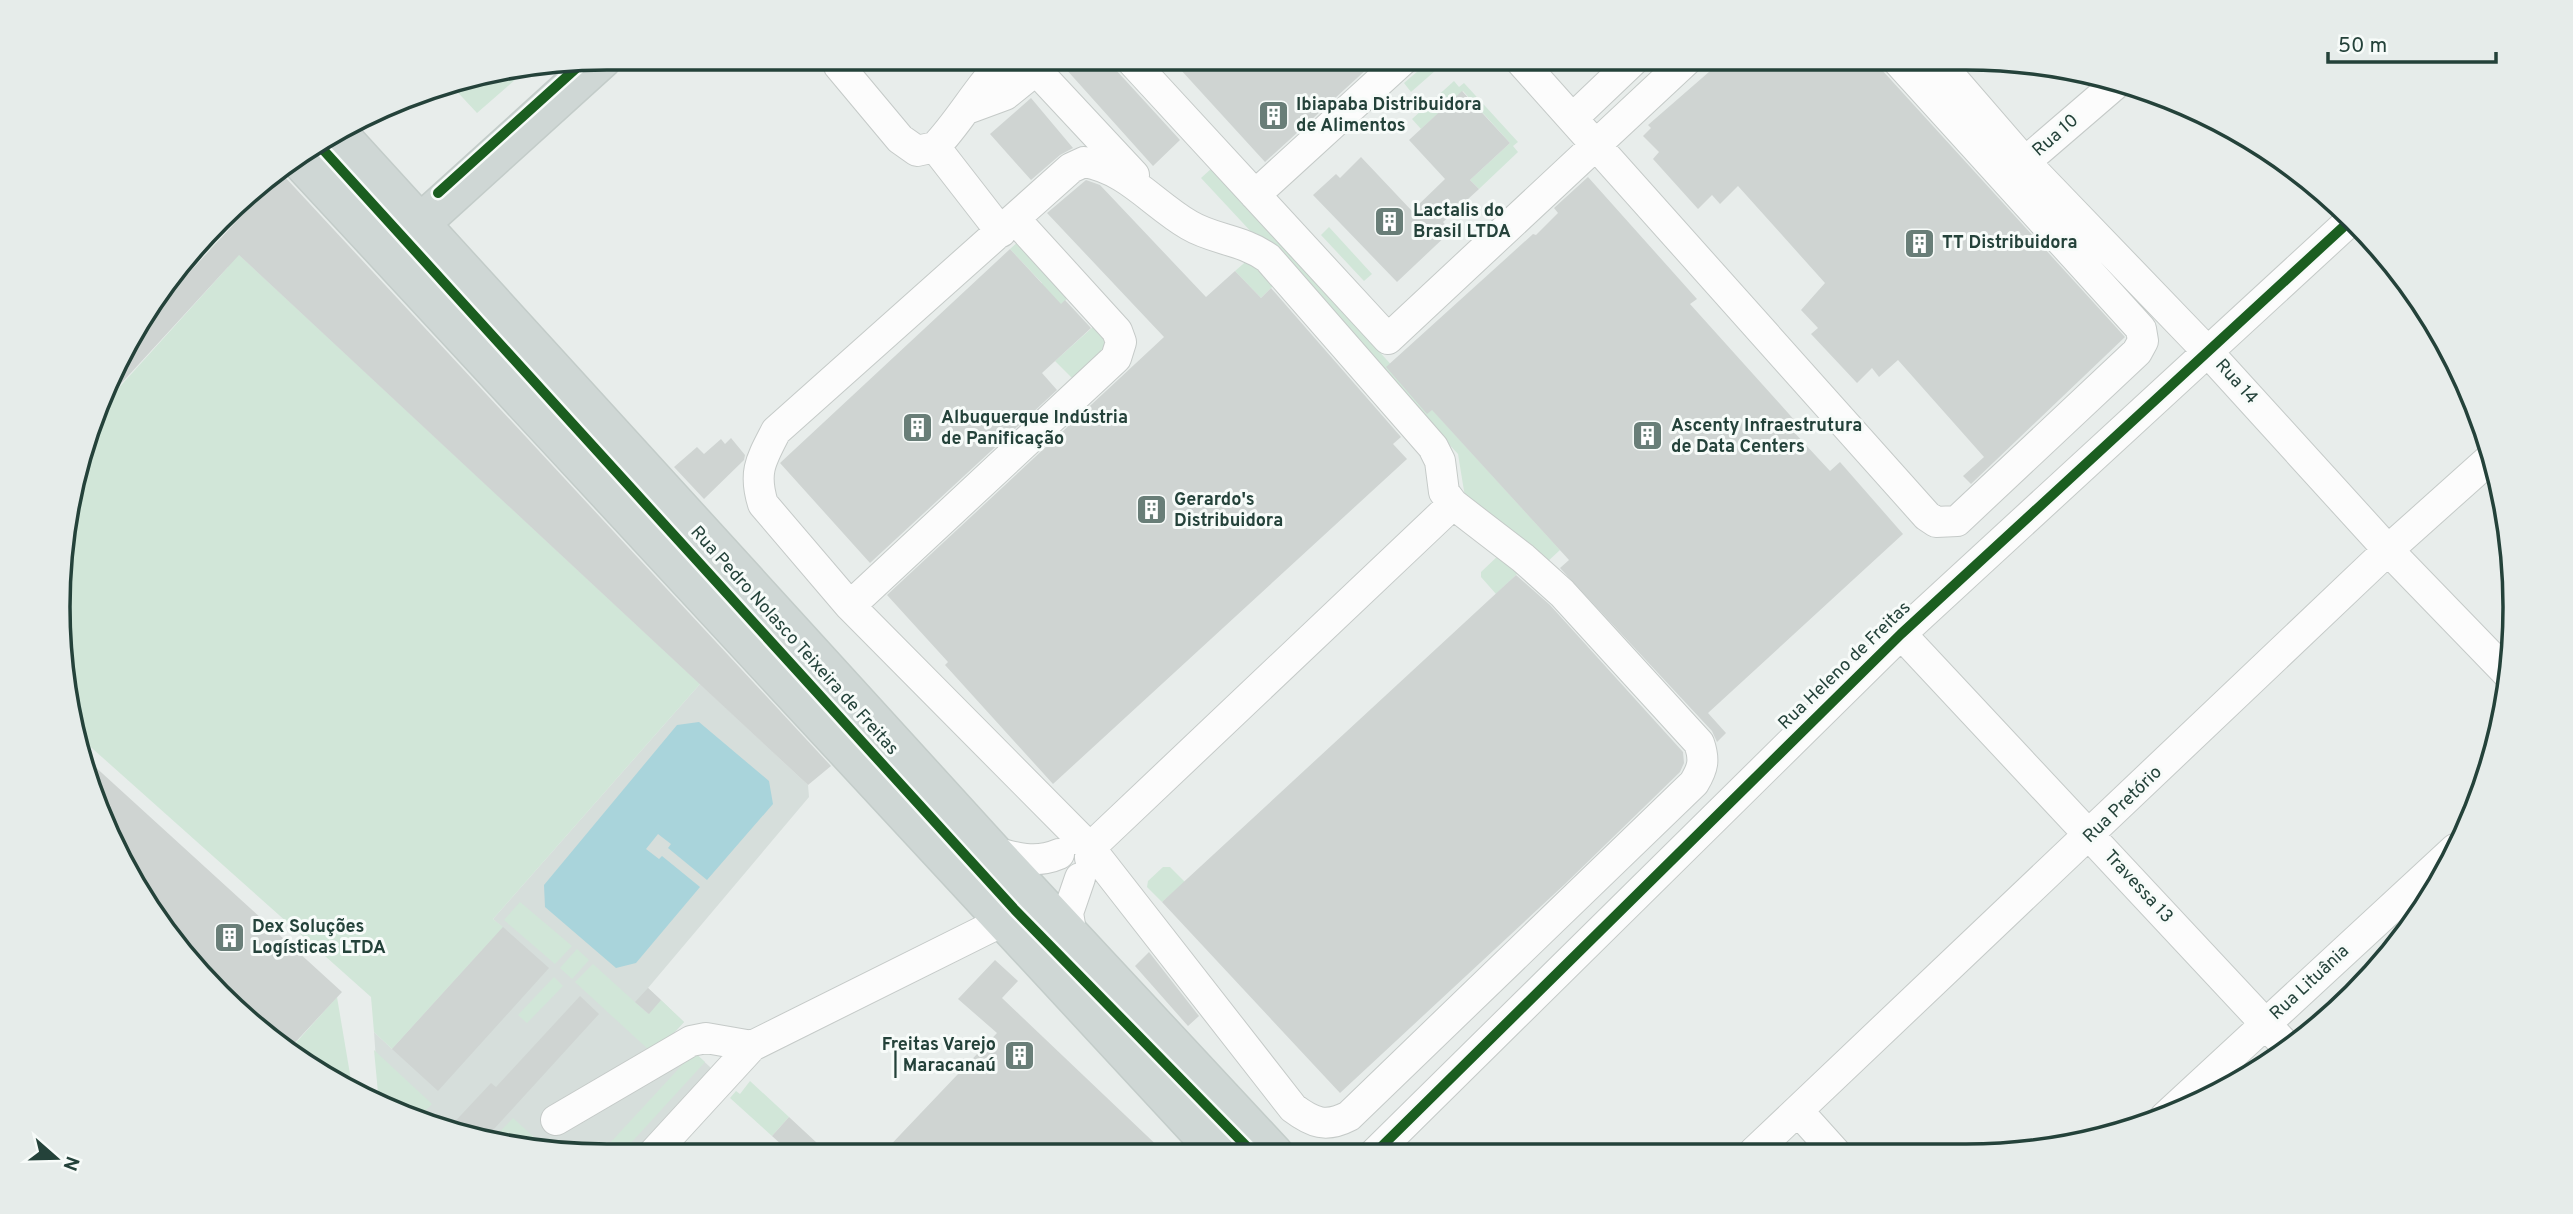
<svg xmlns="http://www.w3.org/2000/svg" width="2573" height="1214" font-family="Overpass,sans-serif">
	<style>
		.built { fill: #d6dedb }
		.green { fill: #d1e6d8 }
		.water { fill: #a9d4db }
		.building { fill: #cfd4d2 }
		.lines { fill: none; stroke-linecap: round; stroke-linejoin: round }
		.minor-casing { stroke: #c5cac8; stroke-width: 32 }
		.major-casing { stroke: #c3ccc9; stroke-width: 41 }
		.minor { stroke: #fcfcfc; stroke-width: 30 }
		.major { stroke: #cfd7d5; stroke-width: 38 }
		.cycleway-casing { stroke: #f7fbf9; stroke-width: 15 }
		.cycleway { stroke: #1b5e20; stroke-width: 10 }
		.labels { text-anchor: middle; dominant-baseline: central; stroke-width: 6; stroke-linejoin: round; paint-order: stroke }
		.poi-label { font-size: 18px; font-weight: bold; fill: #24423a; stroke: #f7fbf9; text-anchor: start }
		.street-label { font-size: 18px; fill: #24423a; stroke: #f7fbf9 }
		.rim { fill: none; stroke: #24423a; stroke-width: 3.5 }
	</style>
	<rect width="100%" height="100%" fill="#e8edeb"/>
	<path class="built" d="M700,684L808,785L809,797L648,988L684,1022L674,1033L711,1068L630,1156L499,1146L397,1115L379,1103L374,1032L392,1049L502,927L493,919Z"/>
	<path class="green" d="M1433,58H1440L1444,63L1411,92L1404,83Z
		M524,72L477,113L450,84Z
		M1454,81L1459,87L1464,83L1518,142L1513,146L1518,152L1479,189L1470,180L1510,143L1463,91L1421,129L1412,119Z
		M1212,168L1560,550L1546,563L1465,497L1458,454L1201,178Z
		M1329,227L1372,274L1364,281L1321,235Z
		M221,238L700,684L493,919L503,927L392,1049L374,1032L371,997L75,733L63,679L68,500L105,403L228,267L210,249Z
		M1020,240L1103,332L1107,348L1075,381L1055,361L1094,326L1068,298L1026,336L1042,283L1010,249Z
		M1250,258L1274,285L1261,298L1235,271Z
		M1501,553L1521,570L1496,594L1481,577V572Z
		M1163,867H1170L1185,882L1162,902L1147,887L1148,881Z
		M520,902L572,946L555,964L504,920Z
		M577,949L589,960L572,979L560,968Z
		M593,964L648,1014L661,1000L684,1022L659,1048L650,1051L575,982Z
		M554,977L563,986L527,1023L518,1015Z
		M337,997L352,1086L291,1048Z
		M374,1050L432,1104L416,1120L397,1115L379,1103Z
		M694,1052L705,1062L619,1156L599,1155Z
		M750,1081L789,1117L772,1136L730,1098L736,1091L740,1094Z
		M513,1118L548,1150L489,1143Z"/>
	<path class="water" d="M699,722L769,781L773,804L707,880L668,848L671,844L658,834L646,849L659,859L662,856L700,887L636,963L616,968L545,907L544,885L677,725Z"/>
	<path class="building" d="M1056,58H1111L1116,70L1180,140L1153,166Z
		M1170,58H1379L1265,162Z
		M1725,58H1878L1882,70L2125,337L1971,484L1963,476L1984,457L1898,360L1879,377L1872,368L1857,383L1811,334L1818,328L1801,310L1825,283L1738,186L1720,204L1712,195L1698,209L1653,159L1659,152L1643,136L1651,128L1648,125Z
		M1462,91L1510,143L1470,180L1479,189L1443,222L1451,231L1397,282L1313,195L1336,174L1340,178L1361,157L1412,211L1445,179L1409,140Z
		M1031,98L1073,148L1060,155L1031,180L990,134Z
		M278,176H284L831,766L808,785L239,255L106,400L130,337Z
		M1588,177L1697,299L1690,304L1797,423L1791,429L1830,471L1840,462L1903,534L1708,713L1726,733L1717,742L1712,731L1560,568L1569,560L1432,410L1427,414L1386,367L1533,234L1536,235L1558,213L1554,208Z
		M1086,180L1100,185L1206,297L1235,271L1261,298L1271,288L1401,437L1393,444L1407,459L1053,784L945,665L948,662L887,595L1164,337L1047,213Z
		M1010,249L1061,304L1065,300L1091,328L1042,373L1057,390L870,563L780,463Z
		M731,438L745,455L744,460L704,499L674,467L697,447L704,454L721,439L725,444Z
		M1516,575L1550,605L1683,752L1684,763L1680,772L1565,884L1340,1093L1162,902Z
		M80,753L342,992L290,1048L245,1020L131,881L87,784Z
		M503,927L549,968L438,1091L392,1049Z
		M1149,952L1199,1016L1188,1026L1135,966Z
		M995,960L1018,981L1002,998L1166,1154L881,1155L997,1033L958,999Z
		M648,988L661,1000L649,1014L635,1002Z
		M580,996L599,1014L483,1141L447,1130L491,1083L496,1087Z
		M789,1117L831,1156H794L772,1136Z"/>
	<g class="lines">
		<defs>
			<path id="minor" d="M1129,58L1388,339L1689,58
				M1518,58L1927,516L1936,522L1957,521L2137,352L2143,341L2141,329L1895,58
				M1935,58L2025,162L2207,351L2388,550L2509,675
				M839,66L900,139L917,151L935,147L1001,232
				M967,109L1005,95L1036,70L1134,175
				M1573,118L1636,58
				M935,147C962,119 979,84 1008,58
				M1084,162C1127,169 1153,204 1189,225C1214,240 1241,239 1268,258L1433,447L1440,461L1444,492L1453,504L1523,558L1562,593L1699,743C1705,760 1703,768 1694,783L1349,1116C1326,1128 1313,1123 1293,1108L1090,848L850,606L763,504C753,472 761,460 776,431L1071,168Z
				M2025,162L2118,82
				M1255,195L1405,58
				M850,606L1116,358L1121,342L1117,331L1015,219
				M1901,634L2289,1049
				M992,851C1015,858 1036,864 1059,854
				M1090,858V848L1453,504
				M1072,937L1068,913L1080,878
				M1799,1112L1835,1152
				M2165,1117L2455,849
				M556,1120L691,1041L706,1038L752,1046
				M1754,1152L2388,550L2492,457
				M1374,1154L1901,634L2353,218
				M651,1156L752,1046L1003,921L1019,906"/>
			<path id="major" d="M335,130L992,851L1274,1154
				M297,157L1220,1154
				M421,223L603,58"/>
		</defs>
		<use href="#minor" class="minor-casing"/>
		<use href="#major" class="major-casing"/>
		<use href="#minor" class="minor"/>
		<use href="#major" class="major"/>
		<defs>
			<path id="cycleway" d="M317,143L1015,910L1254,1154
				M438,193L583,62
				M1374,1154L1901,634L2353,218"/>
		</defs>
		<use href="#cycleway" class="cycleway-casing"/>
		<use href="#cycleway" class="cycleway"/>
	</g>
	<defs>
		<symbol id="building-square" viewBox="-11 -11 22 22"><rect x="-9" y="-9" width="18" height="18" rx="4" fill="#697e78" stroke="#f7fbf9"/><path d="M-4-6H4V6H1V3H-1V6H-4ZM-2.5-4.3h1.7v1.8h-1.7ZM.8-4.3h1.7v1.8H.8ZM-2.5-1h1.7V.8h-1.7ZM.8-1h1.7V.8H.8Z" fill="#fff"/></symbol>
	</defs>
	<g fill-rule="evenodd">
		<use href="#building-square" x="1256" y="98" width="35" height="35"/>
		<use href="#building-square" x="1372" y="204" width="35" height="35"/>
		<use href="#building-square" x="1902" y="226" width="35" height="35"/>
		<use href="#building-square" x="900" y="410" width="35" height="35"/>
		<use href="#building-square" x="1630" y="418" width="35" height="35"/>
		<use href="#building-square" x="1134" y="492" width="35" height="35"/>
		<use href="#building-square" x="212" y="920" width="35" height="35"/>
		<use href="#building-square" x="1002" y="1038" width="35" height="35"/>
	</g>
	<g class="labels">
		<g class="poi-label">
			<text x="1296" y="105">Ibiapaba Distribuidora<tspan x="1296" dy="21">de Alimentos</tspan></text>
			<text x="1413" y="211">Lactalis do<tspan x="1413" dy="21">Brasil LTDA</tspan></text>
			<text x="1942" y="243">TT Distribuidora</text>
			<text x="941" y="418">Albuquerque Indústria<tspan x="941" dy="21">de Panificação</tspan></text>
			<text x="1671" y="426">Ascenty Infraestrutura<tspan x="1671" dy="21">de Data Centers</tspan></text>
			<text x="1174" y="500">Gerardo's<tspan x="1174" dy="21">Distribuidora</tspan></text>
			<text x="252" y="927">Dex Soluções<tspan x="252" dy="21">Logísticas LTDA</tspan></text>
			<text x="996" y="1045" text-anchor="end">Freitas Varejo<tspan x="996" dy="21">| Maracanaú</tspan></text>
		</g>
		<g class="street-label">
			<text transform="translate(2056 136) rotate(-41)">Rua 10</text>
			<text transform="translate(2236 382) rotate(48)">Rua 14</text>
			<text transform="translate(794 641) rotate(48)">Rua Pedro Nolasco Teixeira de Freitas</text>
			<text transform="translate(1845 666) rotate(-44)">Rua Heleno de Freitas</text>
			<text transform="translate(2123 805) rotate(-44)">Rua Pretório</text>
			<text transform="translate(2138 887) rotate(47)">Travessa 13</text>
			<text transform="translate(2310 983) rotate(-43)">Rua Lituânia</text>
		</g>
	</g>
	<path d="M0 0H2573V1214H0ZM607 70H1966A537 537 0 0 1 2503 607V607A537 537 0 0 1 1966 1144H607A537 537 0 0 1 70 607V607A537 537 0 0 1 607 70Z" fill="#e6ecea" fill-rule="evenodd"/>
	<path class="rim" d="M607 70H1966A537 537 0 0 1 2503 607V607A537 537 0 0 1 1966 1144H607A537 537 0 0 1 70 607V607A537 537 0 0 1 607 70Z"/>
	<g transform="translate(56 1158) rotate(110)" stroke="#f7fbf9" stroke-width="5" paint-order="stroke">
	<path d="M0-5L12 26L0 18L-12 26Z" fill="#24423a"/>
	<text y="-10" font-size="19" font-weight="bold" text-anchor="middle" fill="#24423a">N</text>
	</g>
	<path d="M2328 52v10h168v-10" fill="none" stroke="#24423a" stroke-width="3.5"/>
	<text x="2338" y="52" font-size="21" fill="#24423a" stroke="#f7fbf9" stroke-width="5" paint-order="stroke">50 m</text>
</svg>
